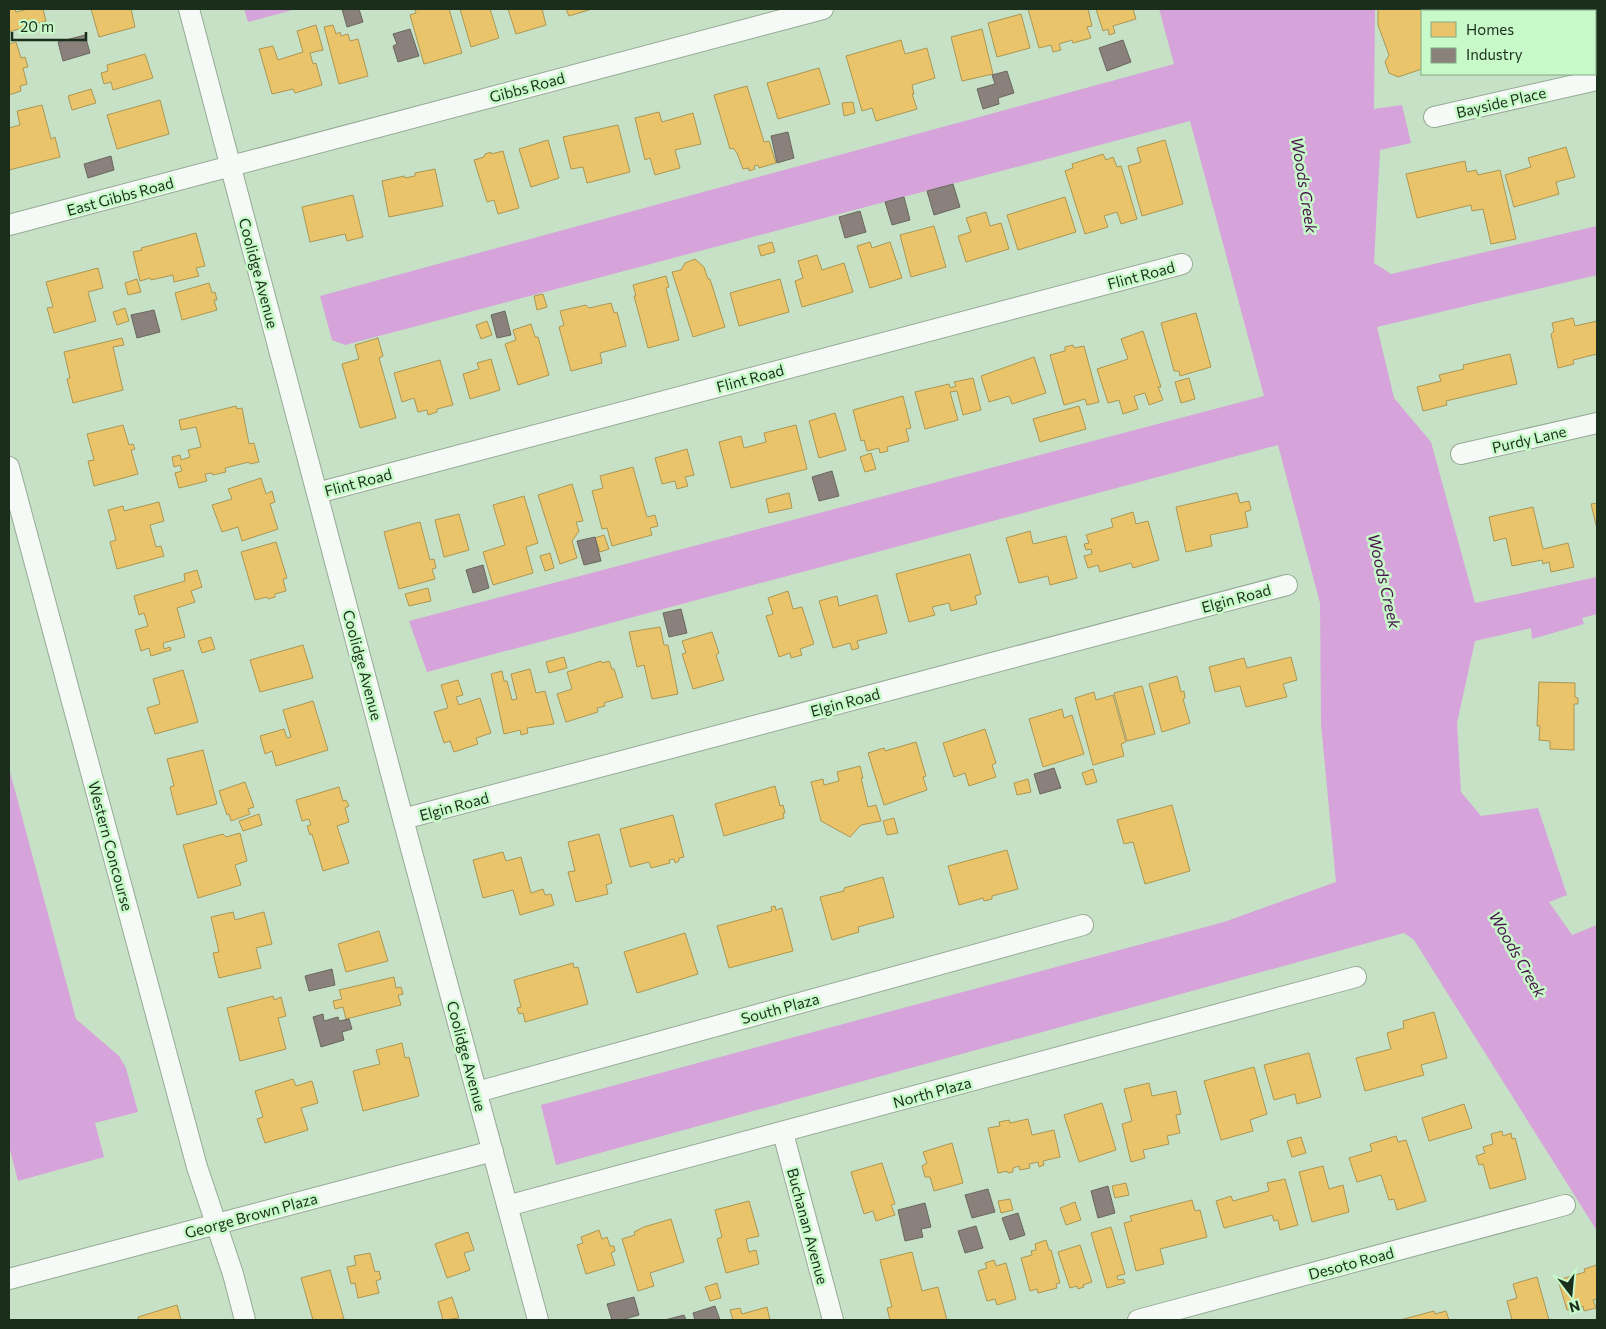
<svg xmlns="http://www.w3.org/2000/svg" width="1606" height="1329" font-family="Commissioner,sans-serif">
	<style>
		.water { fill: #d6a3da }
		.homes { fill: #e9c46a; stroke: #ab9753 }
		.industry { fill: #8a817c; stroke: #69685f }
		.lines { fill: none; stroke-linecap: round; stroke-linejoin: round }
		.street-casing { stroke: #96aa96; stroke-width: 22 }
		.street { stroke: #f6faf6; stroke-width: 20 }
		.labels { text-anchor: middle; dominant-baseline: central; stroke-width: 5; stroke-linejoin: round; paint-order: stroke }
		.street-label { font-size: 15px; fill: #1b2e1c; stroke: #c8fac9 }
		.water-label { font-size: 16px; font-style: italic; fill: #48134c; stroke: #c8fac9 }
	</style>
	<rect width="100%" height="100%" fill="#c6e1c6"/>
	<path class="water" d="M244,9H296L248,22Z
		M1159,9H1375L1374,109L1402,105L1411,143L1380,150L1374,263L1391,274L1597,226V275L1377,327L1394,398L1431,442L1475,603L1597,577V614L1582,618L1584,624L1532,639L1531,628L1475,641L1457,723L1461,792L1481,816L1538,808L1567,895L1549,902L1572,935L1597,925V1231L1414,940L1404,933L556,1165L541,1105L1224,922L1336,882L1321,724L1320,603L1278,445L427,672L409,621L1264,396L1190,121L345,345L332,340L320,296L1174,64Z
		M9,768L76,1019L119,1056L126,1068L138,1112L95,1123L104,1157L18,1181L9,1146Z"/>
	<path class="homes" d="M9,9H15L16,12L28,9H43L46,21L9,32Z
		M91,9H131L135,27L99,37Z
		M415,9H449L462,53L424,64L410,15L416,13Z
		M460,9H490L499,38L471,47Z
		M508,9H542L546,25L516,34Z
		M566,9H592L569,16Z
		M1028,9H1088L1092,26L1087,27L1091,38L1073,43L1072,40L1059,44L1061,50L1053,52L1051,45L1039,48Z
		M1096,9H1133L1136,19L1113,26L1115,33L1109,35L1108,29L1103,31Z
		M1378,9H1451L1449,10V11H1422V69L1398,77L1389,73L1385,62L1389,55L1378,25Z
		M1504,9H1534L1535,11H1504Z
		M1556,9H1591L1592,11H1557Z
		M1021,14L1030,48L997,57L988,23Z
		M316,25L323,50L310,53L313,64L316,63L322,85L295,93L293,89L272,94L259,49L273,46L278,60L303,52L297,31Z
		M333,25L336,34L340,32L341,36L348,34L350,41L358,39L368,76L339,84L324,27Z
		M982,29L993,74L962,81L951,37Z
		M901,40L905,54L927,48L935,78L912,85L914,94H912L917,109L876,121L872,108L862,111L846,56Z
		M16,42L21,58L25,57L28,67L23,68L27,84L20,86L21,91L9,95V44Z
		M145,54L153,78L113,90L111,82L104,84L101,73L108,71L107,65Z
		M819,68L830,104L778,119L767,83Z
		M747,86L764,142L769,141L776,163L759,168L758,165L754,166L755,169L749,171V168L743,169L737,153L733,148L730,149L714,95Z
		M91,89L96,103L72,110L68,96Z
		M160,100L169,134L117,149L107,115Z
		M853,102L855,113L844,116L842,103Z
		M42,105L51,139L55,137L60,157L9,170V128L20,125L17,111Z
		M659,112L662,122L693,113L701,144L675,150L680,168L655,175L650,158L645,160L635,118Z
		M618,125L630,172L587,183L583,167L571,169L563,137Z
		M548,140L559,178L531,187L519,149Z
		M1165,140L1183,204L1142,216L1128,166L1141,162L1137,148Z
		M1566,147L1575,177L1556,182L1559,194L1514,207L1505,175L1531,167L1528,158Z
		M503,151L519,208L498,214L494,200L487,202L474,160L484,157L485,154L491,152V154Z
		M1103,154L1106,160L1113,157L1117,167L1121,166L1137,219L1121,224L1117,212L1104,216L1108,227L1085,234L1065,171L1073,168L1072,164Z
		M1465,161L1467,172L1476,170L1478,175L1500,170L1516,239L1491,244L1483,209L1472,211L1471,205L1417,218L1406,174Z
		M435,169L443,206L389,217L382,181L404,176L405,178L415,176V173Z
		M353,195L363,237L347,241L345,234L310,242L302,207Z
		M1065,197L1076,232L1018,250L1007,215Z
		M986,212L990,226L1001,223L1009,249L966,262L958,236L971,232L966,218Z
		M934,226L946,267L911,277L900,235Z
		M196,233L205,266L196,268L199,276L174,282L173,275L151,280L150,278L140,281L133,252L142,250L141,248Z
		M772,242L775,252L761,256L758,246Z
		M870,242L872,248L890,242L902,278L870,288L857,246Z
		M817,255L822,270L844,263L853,292L802,307L795,281L803,278L798,261Z
		M695,259L704,267L708,279H710L725,327L693,337L672,272L681,270L685,263Z
		M98,268L103,288L88,292L96,321L54,333L47,308L53,307L46,282Z
		M666,276L669,287L666,288L679,340L648,348L634,296H636L633,285Z
		M137,279L141,292L128,295L125,283Z
		M780,279L789,312L739,326L730,293Z
		M209,283L212,293L215,292L217,300H214L217,310L182,320L175,293Z
		M543,294L547,307L537,310L534,296Z
		M611,303L614,313L617,312L626,346L600,353L602,363L571,371L559,327L564,325L560,311L586,305L589,308Z
		M125,308L129,321L117,325L113,312Z
		M1196,313L1211,367L1180,376L1179,371H1174L1161,323Z
		M1573,318L1575,326L1597,321V354L1573,360L1574,364L1558,368L1551,334L1554,331L1552,323Z
		M487,321L492,335L481,339L476,325Z
		M531,324L535,337H538L549,375L518,385L505,344L516,340L513,330Z
		M1143,331L1161,387H1158L1163,400L1149,405L1145,393L1134,396L1138,409L1123,414L1119,400L1108,403L1097,369L1128,359L1121,339Z
		M122,338L124,345L113,347L123,390L73,403L67,379L70,378L64,352Z
		M378,338L383,356L379,358L396,418L360,428L342,364L359,359L355,345Z
		M1073,345L1074,348L1084,346L1099,402L1087,405L1085,399L1064,405L1050,355L1065,351V347Z
		M1510,354L1517,384L1446,401L1447,405L1423,411L1417,387L1441,381L1439,375L1464,369L1463,365Z
		M1034,357L1046,393L1012,404L1009,396L989,402L981,376Z
		M491,359L500,390L470,399L463,374L479,369L477,363Z
		M440,360L453,405L437,409V412L428,415L427,410L418,412L414,398L402,402L394,373Z
		M973,378L981,410L963,415L957,391L950,392L958,420L925,429L915,392L949,384L950,388L956,386L954,382Z
		M1189,378L1195,399L1181,403L1175,382Z
		M903,396L911,428L906,429L909,441L887,447L888,451L880,453L879,448L867,451L864,440L861,441L853,410Z
		M236,406L237,409L242,408L249,444L254,443L259,462L250,464L249,462L225,468L226,472L213,475L212,473L205,474L207,481L179,488L175,473L182,471L180,465L174,467L172,457L180,455L181,460L190,457L188,450L201,447L196,427L181,430L179,420Z
		M1079,406L1086,429L1040,442L1033,419Z
		M835,413L846,450L819,458L809,421Z
		M123,425L129,445L133,444L135,449L131,450L138,474L94,486L88,461L94,460L87,434Z
		M796,425L807,469L731,488L719,442L741,436L744,448L766,442L764,433Z
		M687,449L694,475L685,477L688,486L677,489L675,481L662,484L655,458Z
		M871,453L876,469L865,472L860,457Z
		M633,467L647,517L655,515L658,526L650,528L652,535L612,546L607,528L602,529L592,491L603,488L600,476Z
		M261,478L266,494L272,491L275,502L270,504L278,529L242,541L238,527L222,532L212,505L232,499L228,489Z
		M572,484L583,521L576,522L579,531L572,541L577,558L560,564L538,495Z
		M789,493L792,508L769,513L766,499Z
		M1237,493L1240,503L1249,501L1251,510L1245,512L1248,527L1210,535L1212,546L1186,552L1176,507Z
		M524,496L538,543L526,547L533,573L493,585L483,552L505,545L493,505Z
		M159,502L164,521L150,525L156,547L161,546L164,556L117,569L110,542L116,540L108,510L123,506L124,511Z
		M1597,503V529L1591,504Z
		M1533,507L1543,549L1568,543L1574,567L1551,572L1549,562L1543,564L1542,560L1512,566L1506,538L1494,541L1489,517Z
		M1133,512L1136,524L1148,521L1159,560L1133,568L1131,563L1100,572L1098,565L1088,568L1084,556L1092,554L1091,549L1086,550L1084,544L1089,543L1086,535L1113,527L1111,519Z
		M459,514L469,550L444,557L435,520Z
		M420,522L430,560L434,559L436,568L432,569L435,579L399,589L384,532Z
		M1030,531L1033,544L1066,536L1077,578L1050,585L1048,576L1019,583L1006,538Z
		M604,535L609,549L600,552L595,538Z
		M276,542L287,578L283,579L286,591L275,594V597L268,599L267,597L255,600L241,552Z
		M550,553L554,568L545,571L540,556Z
		M970,554L981,594L975,596L977,604L951,611L949,603L932,607L935,615L909,622L896,574Z
		M197,570L202,587L191,591L195,602L177,608L185,637L163,643L164,649L170,647L171,650L151,656L149,648L141,651L135,630L148,626L144,613L139,615L134,596L185,581L184,574Z
		M428,588L431,601L409,606L405,594Z
		M788,591L793,609L802,607L814,644L800,649L802,655L791,658L790,653L779,657L766,616L773,614L768,598Z
		M877,595L887,633L857,641L859,648L852,650L850,643L833,648L819,601L837,596L839,606Z
		M660,627L664,645H668L678,694L652,699L644,665L637,667L629,632Z
		M712,632L719,653L716,655L724,680L693,689L682,654L686,653L682,641Z
		M211,637L215,649L202,653L198,641Z
		M303,645L313,678L260,692L250,660Z
		M564,657L567,668L549,673L546,662Z
		M1291,657L1297,680L1283,684L1287,697L1246,707L1240,686L1215,692L1209,667L1244,658L1247,668Z
		M601,661L602,663L609,661L612,669H614L623,697L604,703L605,706L597,708L598,712L566,722L557,694L572,689L567,672Z
		M530,669L536,693L545,691L554,724L527,728L528,733L521,735L520,730L504,734L491,674L502,671L504,681H507L512,700L517,699L511,674Z
		M183,670L198,722L155,734L147,708L160,704L153,679Z
		M1177,676L1181,692L1184,691L1185,698L1183,699L1190,723L1162,732L1149,684Z
		M458,680L463,695L456,697L459,705L480,698L491,733L476,738L478,744L454,752L450,741L444,743L434,712L448,708L441,685Z
		M1539,682L1575,683V697L1578,698V704H1574V750L1550,749V741L1539,740L1540,726H1537Z
		M1142,686L1155,734L1127,741L1114,693Z
		M1094,692L1096,700L1113,695L1126,742L1121,744L1124,756L1093,765L1075,698Z
		M313,701L328,750L276,766L272,751L265,754L260,736L284,729L287,738L291,737L283,710Z
		M1062,709L1064,718L1072,715L1084,754L1043,767L1029,719Z
		M985,729L996,763L992,765L996,777L969,786L965,773L954,777L943,743Z
		M916,742L926,776L923,777L927,790L884,805L868,753L884,748L885,751Z
		M203,750L217,804L177,815L170,787L174,786L167,759Z
		M860,766L863,778H861L868,807L876,805L881,821L861,825L850,837L821,821L811,782L823,779L824,785L839,781L837,772Z
		M1093,769L1097,782L1086,785L1082,773Z
		M1028,779L1031,792L1017,795L1014,783Z
		M245,782L254,807L248,809L250,814L231,821L229,814L227,815L219,791Z
		M775,786L780,806L783,805L785,813H783L784,818L724,836L715,804Z
		M339,787L343,801L346,800L349,806L345,808L349,822L337,826L349,863L323,871L312,834L310,835L307,826L311,825L309,819L302,821L296,800Z
		M1172,805L1190,871L1145,884L1133,842L1124,844L1117,820Z
		M259,814L262,825L243,831L239,821Z
		M673,815L684,857L679,858V861L675,863L674,859L669,860L670,863L651,868L649,862L630,867L620,829Z
		M894,818L898,833L887,835L883,821Z
		M240,833L247,861L235,865L241,885L198,898L183,845L223,834L226,837Z
		M599,834L612,883L606,885L608,894L576,902L568,872L575,871L568,842Z
		M1007,850L1018,889L992,896V899L984,901L983,898L959,905L948,866Z
		M503,852L506,861L521,857L531,893L543,889L545,895L551,894L554,905L520,915L513,890L483,898L473,860Z
		M883,877L894,917L858,927L859,932L832,940L820,897L844,891V888Z
		M775,906L776,910L782,908L793,951L729,968L717,926L772,911L771,907Z
		M233,912L235,920L264,912L272,944L256,948L261,968L219,978L213,953L219,952L211,917Z
		M379,931L388,961L346,972L338,944Z
		M685,933L698,974L637,993L624,952Z
		M573,963L574,968L578,967L588,1004L525,1022L523,1013L519,1014L517,1008L521,1007L514,980Z
		M394,977L396,988L401,987L403,994L398,995L401,1005L346,1019L343,1007L335,1009L333,1001L342,999L339,990Z
		M273,996L274,1000L281,997L286,1016L278,1018L286,1049L240,1061L227,1008Z
		M1434,1012L1447,1058L1421,1065L1424,1075L1365,1091L1356,1058L1391,1049L1387,1033L1404,1028L1403,1021Z
		M402,1043L405,1058L409,1057L419,1096L363,1111L353,1071L380,1064L376,1050Z
		M1309,1053L1321,1097L1297,1104L1295,1094L1274,1100L1264,1065Z
		M1254,1067L1267,1114L1250,1120L1253,1131L1221,1140L1204,1081Z
		M293,1079L296,1086L312,1081L318,1103L301,1108L308,1130L265,1143L257,1119L263,1117L255,1091Z
		M1149,1083L1152,1096L1176,1091L1181,1114L1176,1115L1180,1133L1167,1136L1169,1144L1143,1150L1145,1158L1131,1162L1122,1124L1132,1121L1124,1089Z
		M1102,1103L1116,1150L1079,1162L1064,1115Z
		M1464,1104L1472,1128L1429,1141L1422,1118Z
		M1028,1119L1032,1135L1054,1130L1060,1157L1043,1161L1044,1165L1039,1167L1038,1162L1029,1164L1030,1168L1020,1170L1019,1166L1013,1168V1172L1008,1173L1007,1171L998,1173L988,1128L1000,1126L999,1122L1009,1120L1010,1123Z
		M1502,1131L1503,1136L1511,1133L1512,1139L1515,1138L1526,1179L1490,1189L1483,1164L1479,1165L1476,1156L1485,1153L1483,1147L1493,1144L1491,1134Z
		M1396,1136L1398,1142L1406,1140L1426,1201L1397,1210L1394,1199L1389,1200L1381,1175L1357,1182L1349,1158L1372,1151L1370,1144Z
		M1301,1137L1306,1153L1292,1157L1287,1141Z
		M952,1143L963,1183L934,1191L930,1177H925L922,1166L927,1163L923,1152Z
		M882,1163L895,1204L891,1205L895,1215L876,1221L873,1211L864,1214L851,1172Z
		M1323,1166L1329,1189L1343,1185L1349,1212L1312,1222L1299,1172Z
		M1285,1179L1298,1225L1280,1230L1278,1220L1274,1221L1272,1215L1224,1228L1216,1201L1231,1196L1233,1201L1269,1191L1267,1183Z
		M1126,1183L1129,1195L1115,1198L1112,1186Z
		M1010,1199L1013,1210L1001,1213L998,1201Z
		M1192,1200L1195,1211L1200,1210L1207,1237L1160,1249L1164,1264L1136,1271L1124,1223L1132,1221L1130,1216Z
		M749,1201L759,1236L746,1239L749,1252L756,1250L759,1264L726,1273L717,1239L722,1237L715,1210Z
		M1075,1202L1081,1220L1066,1225L1060,1208Z
		M671,1219L684,1262L650,1273L654,1286L638,1291L622,1239L635,1235L634,1232L644,1227Z
		M1111,1227L1125,1274L1117,1276L1118,1280L1123,1279L1125,1283L1107,1288L1091,1233Z
		M599,1230L602,1239L607,1237L610,1246H614L615,1251L611,1253L615,1265L586,1274L577,1245L583,1243L581,1237Z
		M468,1232L474,1250L464,1253L470,1270L447,1278L435,1244Z
		M1046,1240L1049,1250H1051L1060,1283L1056,1284L1057,1288L1038,1293L1037,1289L1030,1291L1021,1258L1032,1255L1031,1251L1036,1250L1035,1244Z
		M1080,1245L1092,1282L1083,1285L1084,1287L1078,1289L1077,1286L1070,1288L1058,1252Z
		M912,1252L922,1291L938,1287L947,1320H890L887,1308L892,1307L880,1260Z
		M370,1253L375,1272L379,1271L381,1279L376,1281L379,1293L358,1298L355,1283L351,1284L347,1267L356,1265L354,1256Z
		M994,1260L996,1266L1006,1263L1016,1299L997,1305L995,1299L987,1301L978,1271L987,1268L985,1263Z
		M1597,1265V1299L1593,1300L1596,1308L1584,1311L1583,1306L1567,1310L1558,1280L1585,1272L1584,1269Z
		M330,1270L344,1319L338,1320H313L301,1278Z
		M1537,1277L1549,1320H1512L1507,1301L1517,1298L1513,1284Z
		M717,1283L721,1298L710,1301L705,1287Z
		M452,1297L459,1318L443,1320L438,1302Z
		M177,1305L181,1320H139L138,1317Z
		M767,1307L770,1320H733L730,1310L740,1308L742,1314Z
		M1434,1311L1435,1314L1446,1311L1449,1320H1400Z"/>
	<path class="industry" d="M342,9H359L363,22L347,27Z
		M410,29L419,56L398,62L393,46L397,44L393,34Z
		M85,35L90,53L63,61L58,42Z
		M1123,40L1131,62L1107,71L1099,48Z
		M1007,71L1014,93L998,98L999,104L983,109L977,89L995,84L992,75Z
		M788,132L794,158L777,163L771,136Z
		M111,156L114,170L88,178L84,164Z
		M953,184L960,207L934,215L927,191Z
		M904,197L910,220L892,225L885,202Z
		M860,211L866,232L845,238L839,217Z
		M154,310L160,332L137,338L131,315Z
		M505,311L511,335L497,338L491,315Z
		M832,471L839,496L819,501L812,477Z
		M595,537L601,561L584,565L577,541Z
		M483,565L489,588L473,593L466,570Z
		M681,609L687,633L669,637L663,613Z
		M1054,768L1061,788L1040,794L1034,774Z
		M332,969L335,985L309,991L305,976Z
		M323,1014L324,1021L338,1017L339,1021L349,1019L352,1029L342,1032L344,1040L321,1047L313,1017Z
		M1108,1186L1115,1213L1098,1218L1091,1191Z
		M988,1189L995,1212L972,1218L965,1195Z
		M925,1203L931,1227L921,1229L923,1237L905,1241L898,1210Z
		M1018,1213L1025,1235L1010,1240L1002,1218Z
		M976,1226L983,1248L965,1253L958,1231Z
		M634,1297L639,1315L621,1320H612L607,1304Z
		M715,1306L720,1320H695L693,1313Z
		M684,1315L686,1320H665Z"/>
	<g class="lines">
		<defs>
			<path id="street" d="M189,9L403,819L538,1320
				M1434,117L1597,80
				M9,225L823,9
				M1461,454L1597,423
				M9,467L197,1167L233,1274L245,1320
				M317,493L1182,264
				M403,819L1287,585
				M477,1092L1083,925
				M783,1133L833,1320
				M507,1206L1356,977
				M9,1279L493,1151
				M1138,1320L1565,1205"/>
		</defs>
		<use href="#street" class="street-casing"/>
		<use href="#street" class="street"/>
	</g>
	<g class="labels">
		<g class="street-label">
			<text transform="translate(527 87) rotate(-15)">Gibbs Road</text>
			<text transform="translate(1501 102) rotate(-13)">Bayside Place</text>
			<text transform="translate(120 196) rotate(-15)">East Gibbs Road</text>
			<text transform="translate(259 273) rotate(75)">Coolidge Avenue</text>
			<text transform="translate(1141 275) rotate(-15)">Flint Road</text>
			<text transform="translate(750 378) rotate(-15)">Flint Road</text>
			<text transform="translate(1529 439) rotate(-13)">Purdy Lane</text>
			<text transform="translate(358 482) rotate(-15)">Flint Road</text>
			<text transform="translate(1236 598) rotate(-15)">Elgin Road</text>
			<text transform="translate(363 665) rotate(75)">Coolidge Avenue</text>
			<text transform="translate(845 702) rotate(-15)">Elgin Road</text>
			<text transform="translate(454 806) rotate(-15)">Elgin Road</text>
			<text transform="translate(111 846) rotate(75)">Western Concourse</text>
			<text transform="translate(780 1008) rotate(-15)">South Plaza</text>
			<text transform="translate(467 1056) rotate(75)">Coolidge Avenue</text>
			<text transform="translate(932 1092) rotate(-15)">North Plaza</text>
			<text transform="translate(251 1215) rotate(-15)">George Brown Plaza</text>
			<text transform="translate(808 1226) rotate(75)">Buchanan Avenue</text>
			<text transform="translate(1351 1263) rotate(-15)">Desoto Road</text>
		</g>
		<g class="water-label">
			<text transform="translate(1305 185) rotate(81)">Woods Creek</text>
			<text transform="translate(1385 581) rotate(77)">Woods Creek</text>
			<text transform="translate(1518 954) rotate(60)">Woods Creek</text>
		</g>
	</g>
	<rect width="1606" height="1329" fill="none" stroke="#1b2e1c" stroke-width="20"/>
	<rect x="1421" y="10" width="175" height="65" fill="#c8fac9" stroke="#83a884"/>
	<rect x="1431" y="22" width="25" height="15" fill="#e9c46a" stroke="#83a884"/>
	<text x="1466" y="35" font-size="15" fill="#1b2e1c">Homes</text>
	<rect x="1431" y="48" width="25" height="15" fill="#8a817c" stroke="#83a884"/>
	<text x="1466" y="60" font-size="15" fill="#1b2e1c">Industry</text>
	<g transform="translate(1571 1294) rotate(164)" stroke="#c8fac9" stroke-width="4" paint-order="stroke">
	<path d="M0-4L9 19L0 12L-9 19Z" fill="#1b2e1c"/>
	<text y="-8" font-size="14" font-weight="bold" text-anchor="middle" fill="#1b2e1c">N</text>
	</g>
	<path d="M12 32v8h74v-8" fill="none" stroke="#1b2e1c" stroke-width="2.5"/>
	<text x="20" y="32" font-size="15" fill="#1b2e1c" stroke="#c8fac9" stroke-width="4" paint-order="stroke">20 m</text>
</svg>
